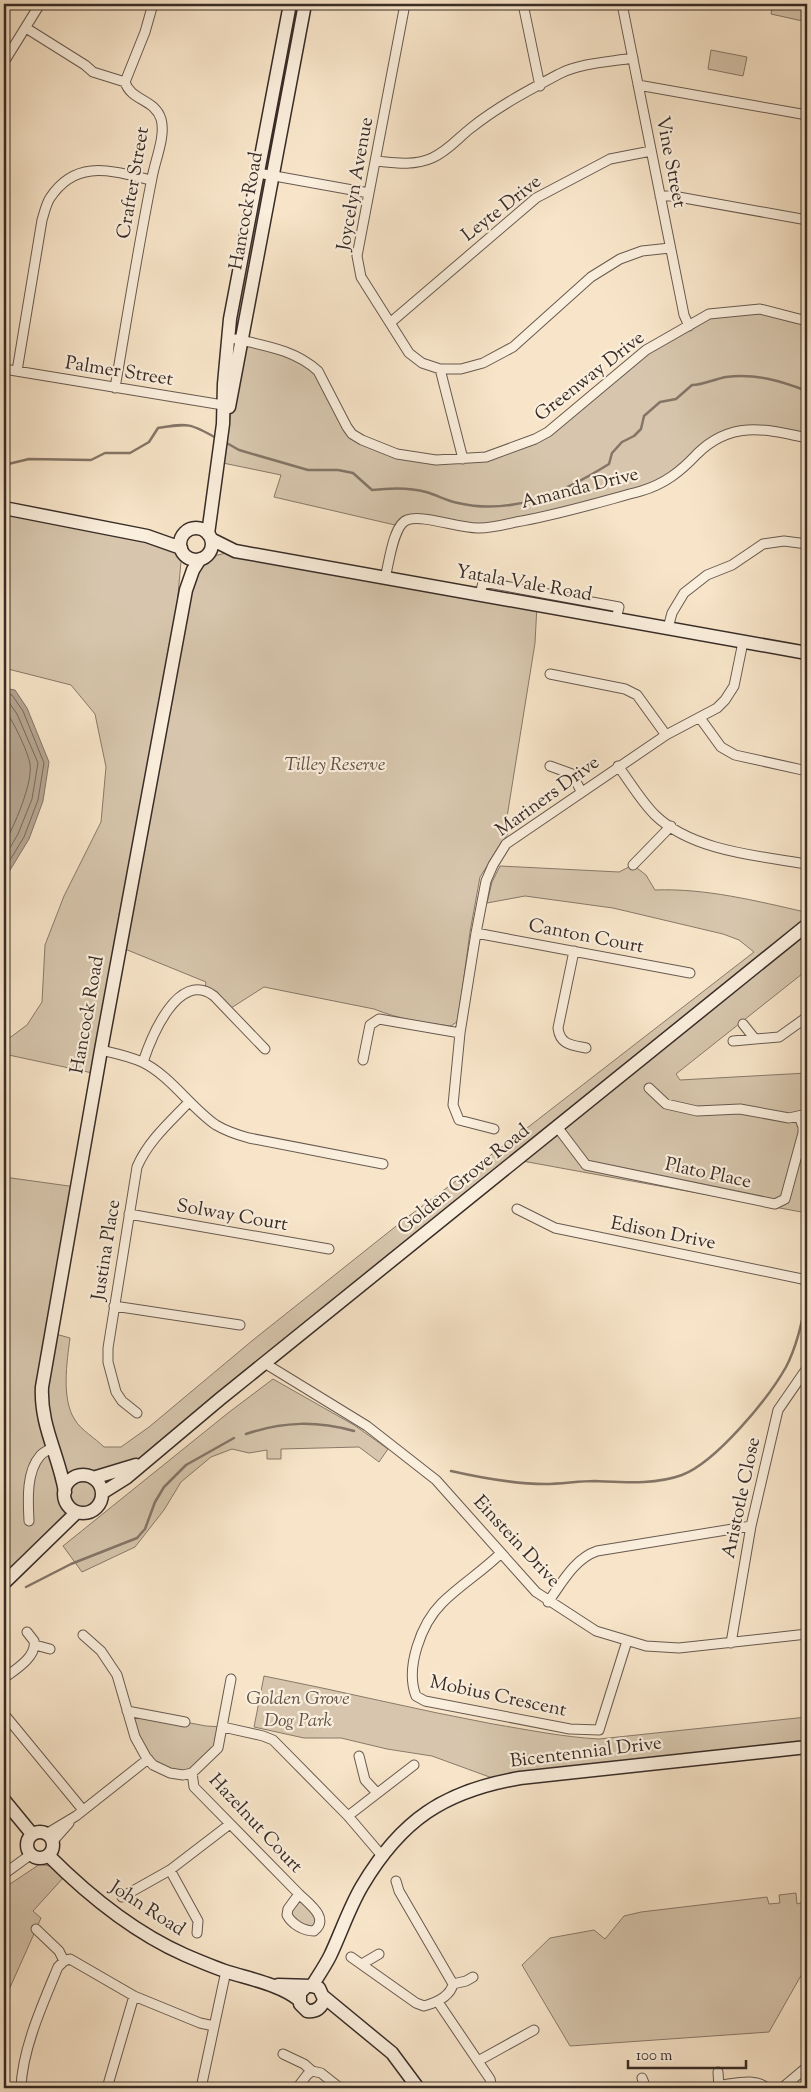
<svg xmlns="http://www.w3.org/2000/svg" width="811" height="2092" font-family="'Sorts Mill Goudy',serif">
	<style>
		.green { fill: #d7c6ad; stroke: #88796a }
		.water { fill: #b7a692; stroke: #847567 }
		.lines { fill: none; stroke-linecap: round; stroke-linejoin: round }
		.shore { stroke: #78695c; stroke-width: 1 }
		.stream { stroke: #847567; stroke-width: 2.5 }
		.street-casing { stroke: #685a50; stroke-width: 11 }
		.secondary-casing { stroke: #382c27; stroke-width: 15 }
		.street { stroke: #faeedc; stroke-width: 9 }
		.secondary { stroke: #faeedc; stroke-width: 12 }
		.labels { text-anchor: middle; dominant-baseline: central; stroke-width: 4.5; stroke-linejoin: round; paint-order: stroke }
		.street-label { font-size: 19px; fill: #382c27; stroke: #faeedc }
		.park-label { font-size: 19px; font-style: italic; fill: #605248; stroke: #faeedc }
	</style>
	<rect width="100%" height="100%" fill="#f8e5c9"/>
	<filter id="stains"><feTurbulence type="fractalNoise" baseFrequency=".004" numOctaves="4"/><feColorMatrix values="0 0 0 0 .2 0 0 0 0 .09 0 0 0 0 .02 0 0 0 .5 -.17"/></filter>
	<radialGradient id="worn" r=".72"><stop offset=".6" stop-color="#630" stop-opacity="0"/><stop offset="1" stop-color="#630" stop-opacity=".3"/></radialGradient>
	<path class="green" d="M773,4H807V22L771,14Z
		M711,50L747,57L743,76L708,69Z
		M766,310L807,322V439L762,429L724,435L677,474L602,501L479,528L419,519L395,525L274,497L281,475L223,463L242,341L311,364L347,427L385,451L492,460L535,439L646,350L709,314Z
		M4,508L182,551L172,660L200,559L235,551L537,605L535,643L507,817L509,832L480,877L470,932L458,1021L451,1026C425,1023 398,1019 374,1009L264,987L228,1010L205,989L206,982L120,947L97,1074L4,1054V1042L27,1025L42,1002L45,945L64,896L101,822L106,767L95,714L71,685L4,668Z
		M633,865L646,875L655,890C705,888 757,901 805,912L807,911V970L676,1074L680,1080L807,1073V1213L517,1160L71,1519L4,1582V1177L76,1187L52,1333L70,1338C67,1361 61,1399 75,1420C81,1430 95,1438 104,1447H121L149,1427L253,1340L405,1219L527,1128L754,952L739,940L723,934L613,908L525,896L487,903L492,882L500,866L619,872Z
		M273,1379L354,1425L388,1449L379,1462L359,1447L281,1449V1459H267V1450L249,1453L232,1449L211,1457L181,1482L164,1510L135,1547L82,1572L63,1546L228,1413Z
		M264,1676C341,1691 417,1710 493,1724C529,1730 563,1737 599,1739L807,1717V1746L495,1779L432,1756L387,1749L341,1738H304L254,1727Z
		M127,1711L206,1726L223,1727L218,1748L183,1775L153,1765Z
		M40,1864L50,1866L64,1877L33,1911L41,1918L4,2001V1888Z
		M796,1893L797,1904L807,1901V1965L769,2032L570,2046L522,1965L550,1938L594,1930L605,1939L624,1916L641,1912L767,1897L769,1904L780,1903L779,1895Z
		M299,1894L319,1914L318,1928L291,1923L288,1909Z"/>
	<path class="water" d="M4,688L15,690L27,708L49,762L43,801L29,839L4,880Z"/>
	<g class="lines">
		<path class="shore" d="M4,693L12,695L23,711L44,763L38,800L24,837L4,870
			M4,699L8,701L17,714L38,763L32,799L18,834L4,858
			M4,708C12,719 28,751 30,764C33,783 14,827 4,844"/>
		<path class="stream" d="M225,442L239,450L308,470H338L353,473L372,490C389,488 409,487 426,492C437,495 447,501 458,503C513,516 564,492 609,464L612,453L622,442L634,436L641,429L644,416L660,402L676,399L692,385C704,385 714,379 726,377C755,373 781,381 807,391
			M4,465L29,459L91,460L105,453H130L149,442L158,428C189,423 190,423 218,439
			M246,1434C284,1421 317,1421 354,1431
			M451,1471C482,1478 513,1484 545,1484C562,1484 578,1481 595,1481C622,1482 655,1485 682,1475C716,1462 768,1399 786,1367C797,1346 802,1321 807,1298
			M26,1587L71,1564L137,1538L145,1529L155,1502L164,1487L186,1465L234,1438"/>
		<defs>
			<path id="street" d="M405,4L357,256L361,277L409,353L422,363L440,369H461L483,363L513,347L591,277L620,259L642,251L670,248
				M523,4L540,86
				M622,4L684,315L689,326
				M26,28L85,65L93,72L125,82C131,101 155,99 161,119C166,136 155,160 152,178C138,248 127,318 115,388
				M4,62L40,4
				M125,82L145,32L153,4
				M638,85L807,115
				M376,161C395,163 414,166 432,158C448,151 458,138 471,128C497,107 529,90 559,74C580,63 609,62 633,58
				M258,173L369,193
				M660,196H673L807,220
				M390,323L536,198L610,159L651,151
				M236,339C266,346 295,350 318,371L347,427L352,434L362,440L397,454L436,460L486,457L535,439L548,432L646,350L709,314L760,309L807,321
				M4,369L229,406
				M440,369L463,459
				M17,371L42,220C44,214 46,204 50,198C76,158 112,171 151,180
				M385,578C389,564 393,525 407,520C423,514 460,529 479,528C491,528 504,525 516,522C558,515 600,502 641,491C665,484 681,471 697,454C731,420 766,429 807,438
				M480,595L483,582L619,607L616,619
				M668,628L672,613L684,593L707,575L732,565L763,544L784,541L807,544
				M550,674L625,689L637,695L666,735
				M700,718L721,747L735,755L807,771
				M550,766L572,774L581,791
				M618,766C630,782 641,801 655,815C692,851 759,856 807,864
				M633,865L671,826
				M476,933L690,973
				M574,951L558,1028C560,1045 572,1045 586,1048
				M743,1024L755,1039
				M733,1041L779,1037L807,1017
				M101,1050C114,1053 129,1056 142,1062C171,1076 190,1107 216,1125C226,1131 238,1135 249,1138L383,1164
				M363,1060L370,1025L379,1019L460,1033
				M143,1062C151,1038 178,969 214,996L265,1049
				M649,1088L666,1104L697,1111L740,1109L789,1118L807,1114
				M558,1128L586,1165L775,1204L785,1199L803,1133V1127L799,1116
				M494,1129L459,1120L453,1105L460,1033L476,933L486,881L493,865L506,844L666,735L717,708L725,700L734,686L743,642
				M517,1209L555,1228L807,1280
				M129,1214L329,1249
				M114,1306L240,1325
				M266,1364L367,1426L436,1480L536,1592L596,1631L646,1646L679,1648L807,1634
				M137,1413L122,1401L116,1392L108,1362V1348L137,1167C148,1141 170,1122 189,1102
				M29,1521C28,1501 26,1472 40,1456C43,1452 49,1450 53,1447
				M501,1553C483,1571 460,1585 442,1603C421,1624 405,1668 416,1696L425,1701L570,1729L599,1730L627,1641
				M548,1602C562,1583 574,1559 597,1551L751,1526
				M83,1635L101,1651L117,1675L135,1737L146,1757L153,1765L170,1773L183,1775L192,1773L218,1748L231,1679
				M731,1643L751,1526L778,1410L807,1368
				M35,1645L50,1649
				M4,1678C15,1670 37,1657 34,1641L27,1632
				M127,1711L185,1722
				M4,1714L83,1810
				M223,1727L263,1736L273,1740L348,1816L383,1857
				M359,1756L365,1780L377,1793
				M192,1773L194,1787L299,1894L288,1909L287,1915C292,1924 303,1931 314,1931C330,1918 309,1904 299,1894
				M348,1816L414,1765
				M46,1834L76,1816L148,1759
				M53,1841L69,1823
				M170,1870L198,1921L197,1933
				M4,1874L30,1855
				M122,1897L170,1870L230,1824
				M36,1929L59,1951L64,1961L70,1959L134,1996L200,2023L214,2026
				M351,1957L416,2003L424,2006C435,2003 450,1997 453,1984L399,1891L396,1881
				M362,1964L379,1954
				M453,1984L466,1981L473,1977
				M438,2002L490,2079L492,2088
				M283,2054L304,2064L312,2071
				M478,2061L534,2030
				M718,2072L719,2088
				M642,2078L646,2088
				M719,2085C734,2084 755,2077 767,2088
				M21,2088C22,2050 43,2003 58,1967L64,1961
				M107,2088L134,1996
				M201,2088L226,1971
				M297,2088L307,2075L312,2071L321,2073L340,2088
				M782,2088L807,2067"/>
			<path id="secondary" d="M229,407L305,4
				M4,508L147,536L181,548
				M180 544a16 16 0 1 1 32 0a16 16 0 1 1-32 0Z
				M208,534L223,424L224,384L230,319L290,4
				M211,539L235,551L807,653
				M64 1494a19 19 0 1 1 38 0a19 19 0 1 1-38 0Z
				M93,1478L136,1465
				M65,1492C59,1455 40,1426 42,1387L101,1050L186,590L193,570L200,559
				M102,1493L126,1478L220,1399L807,925
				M4,1583L77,1512
				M4,1800L32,1834
				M27 1845a13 13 0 1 1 26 0a13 13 0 1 1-26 0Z
				M49,1856C89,1896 133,1932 185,1955C199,1961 213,1967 228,1972C250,1979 281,1985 299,2000
				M278,1985L312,1986L319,1988L324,1999C322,2008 316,2012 307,2011L300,2004V1993L306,1987
				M312,1986C318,1976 325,1966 330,1956C341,1933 349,1908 362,1886C401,1820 444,1791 520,1778L807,1747
				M324,1997L392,2053L418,2088"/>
		</defs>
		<use href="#street" class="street-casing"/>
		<use href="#secondary" class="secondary-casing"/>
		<use href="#street" class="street"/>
		<use href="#secondary" class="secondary"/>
	</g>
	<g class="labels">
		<g class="street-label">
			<text transform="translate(670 162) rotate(79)">Vine Street</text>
			<text transform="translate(134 183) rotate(-80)">Crafter Street</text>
			<text transform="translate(356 184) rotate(-80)">Joycelyn Avenue</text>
			<text transform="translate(502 209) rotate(-38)">Leyte Drive</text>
			<text transform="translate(247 211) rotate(-80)">Hancock Road</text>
			<text transform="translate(119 372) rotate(9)">Palmer Street</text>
			<text transform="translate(590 377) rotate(-38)">Greenway Drive</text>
			<text transform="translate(580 489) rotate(-14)">Amanda Drive</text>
			<text transform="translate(524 584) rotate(10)">Yatala Vale Road</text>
			<text transform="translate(548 797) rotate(-36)">Mariners Drive</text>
			<text transform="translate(586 937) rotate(11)">Canton Court</text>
			<text transform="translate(88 1015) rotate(-80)">Hancock Road</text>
			<text transform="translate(708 1174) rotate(12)">Plato Place</text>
			<text transform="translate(464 1180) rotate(-39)">Golden Grove Road</text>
			<text transform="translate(232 1216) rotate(10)">Solway Court</text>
			<text transform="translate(663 1234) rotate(11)">Edison Drive</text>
			<text transform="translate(107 1250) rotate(-81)">Justina Place</text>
			<text transform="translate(742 1498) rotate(-78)">Aristotle Close</text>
			<text transform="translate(516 1542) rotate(47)">Einstein Drive</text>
			<text transform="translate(498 1697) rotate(12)">Mobius Crescent</text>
			<text transform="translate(586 1753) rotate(-7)">Bicentennial Drive</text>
			<text transform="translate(255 1824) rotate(47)">Hazelnut Court</text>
			<text transform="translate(147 1909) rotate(33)">John Road</text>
		</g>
		<g class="park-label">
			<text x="335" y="765">Tilley Reserve</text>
			<text x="298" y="1699">Golden Grove<tspan x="298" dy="22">Dog Park</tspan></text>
		</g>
	</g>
	<rect width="811" height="2092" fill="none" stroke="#f8e5c9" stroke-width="20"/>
	<rect x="5" y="5" width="801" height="2082" fill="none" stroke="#382c27" stroke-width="2.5"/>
	<rect x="10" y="10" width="791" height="2072" fill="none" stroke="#382c27"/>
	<path d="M628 2060v8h118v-8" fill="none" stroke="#382c27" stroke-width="2.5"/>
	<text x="636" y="2060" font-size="15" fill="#382c27" stroke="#faeedc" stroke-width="4" paint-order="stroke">100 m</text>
	<rect width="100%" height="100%" filter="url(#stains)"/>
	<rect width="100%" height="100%" fill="url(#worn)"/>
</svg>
